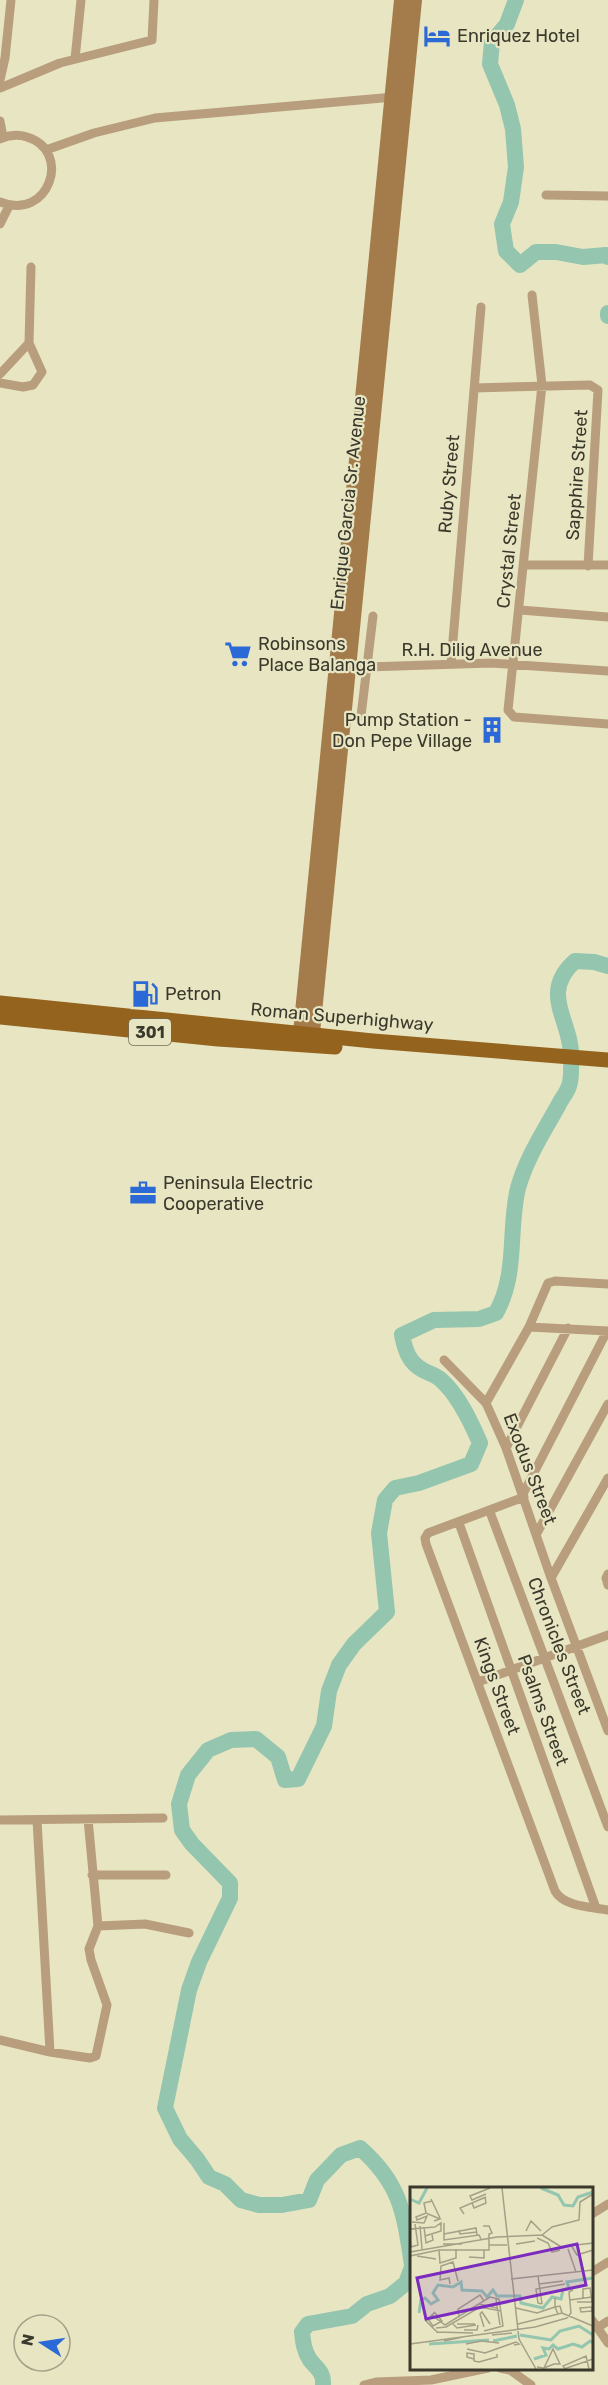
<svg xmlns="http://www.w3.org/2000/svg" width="608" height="2385" font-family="Rubik,sans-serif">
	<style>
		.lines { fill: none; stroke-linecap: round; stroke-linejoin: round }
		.river { stroke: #93c5af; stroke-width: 16 }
		.street { stroke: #b99e7e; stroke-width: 9 }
		.secondary { stroke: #a47c4b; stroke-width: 14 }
		.primary { stroke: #94631d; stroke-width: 15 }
		.labels { text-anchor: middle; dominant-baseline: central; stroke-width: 4.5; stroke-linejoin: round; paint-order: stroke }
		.shield { fill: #e8e5c3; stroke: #6f6d59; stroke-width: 1.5 }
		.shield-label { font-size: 16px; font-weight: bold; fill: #3b392c }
		.poi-label { font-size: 18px; fill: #3b392c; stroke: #e8e5c3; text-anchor: start }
		.street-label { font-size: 18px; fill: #3b392c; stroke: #e8e5c3 }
		.inset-river { fill: none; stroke: #93c5af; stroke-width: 3 }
		.inset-road { fill: none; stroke: #a3a087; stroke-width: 1.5 }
		.view { fill: #7b2cbf; fill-opacity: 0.15; stroke: #7b2cbf; stroke-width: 3 }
		.inset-edge { fill: none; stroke: #3b392c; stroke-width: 3 }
	</style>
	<rect width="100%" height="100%" fill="#e8e5c3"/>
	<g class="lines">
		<path class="river" d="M516,0L507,24L492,42L490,64L507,105L513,129L516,167L511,202L502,224L506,251L520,265L536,252H556L583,257L606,255L608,257
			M608,313V316
			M412,2265C404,2213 401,2184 360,2148L341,2155L317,2180L309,2200L282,2205H259L241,2200L225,2184L209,2177L197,2159L180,2139L165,2108L189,1990L199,1962L230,1898V1883L192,1844L182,1830L179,1804L188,1775L208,1750L231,1740L256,1739L278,1757L285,1780L298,1779L324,1726L329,1691L339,1665L354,1644L387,1612L379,1533L385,1500L395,1488L419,1483L471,1464L480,1443C471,1422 458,1394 440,1379C435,1375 428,1373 423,1370C409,1363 405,1350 402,1335L434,1320L479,1319L496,1313C518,1274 508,1230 518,1188C526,1159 544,1131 558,1106C561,1099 567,1093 569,1086C572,1078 571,1067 571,1058C573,1022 538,994 575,961L594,962L608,966
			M323,2385C324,2372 317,2369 310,2360C304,2351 303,2342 302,2332L308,2324L352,2316L367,2304L390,2296L406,2283L412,2267"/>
		<path class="street" d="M75,59L81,0
			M0,80L5,58L11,0
			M0,88L60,63L152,40L154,0
			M0,121L3,137
			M0,139C9,135 18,134 27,137C73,151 49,222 0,202
			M46,150L94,133L155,118L394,97
			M546,195L608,196
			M0,224L9,206
			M532,295L542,385L508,710L514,717L608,724
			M0,374L29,343
			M0,383L23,387L33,385L42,372L29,343L31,267
			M474,388L590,385L598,390L588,566
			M524,565H608
			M520,610L608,617
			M345,663L367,667L491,663L608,671
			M451,664L481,307
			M361,716L373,616
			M608,1284L555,1281L548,1283L529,1327L486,1403L506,1448L551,1578L608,1731
			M529,1327L608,1331
			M444,1360L486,1403
			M506,1448L568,1328
			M523,1494L607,1331
			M524,1497L428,1533L425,1538L426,1544L555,1891C564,1907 591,1907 608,1910
			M490,1512L608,1827
			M459,1523L596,1908
			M537,1533L608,1404
			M608,1574L606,1578L608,1585
			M551,1578L608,1478
			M478,1682L608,1635
			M88,1819L98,1926
			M0,1820L163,1818
			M37,1820L50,2052
			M92,1875H166
			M0,2040L50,2052L90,2058L96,2056L107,2005L91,1960L89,1949L98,1926L145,1924L189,1933
			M592,2214L608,2204
			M592,2272L608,2262
			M592,2320L608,2343
			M597,2328L608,2321
			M500,2368L510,2370L531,2385
			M364,2385L376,2382L431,2380L488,2368"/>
		<path class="secondary" d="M299,1043L401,0
			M312,1043L415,0"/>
		<path class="primary" d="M0,1003L373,1041L608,1060
			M0,1017L218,1039L335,1047"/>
	</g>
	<defs>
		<symbol id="hotel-bare" viewBox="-9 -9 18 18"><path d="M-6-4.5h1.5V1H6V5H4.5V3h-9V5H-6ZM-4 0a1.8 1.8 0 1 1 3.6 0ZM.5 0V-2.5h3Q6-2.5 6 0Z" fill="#2a69d6" stroke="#e8e5c3" stroke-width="2.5" paint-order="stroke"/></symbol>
		<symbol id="supermarket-bare" viewBox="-9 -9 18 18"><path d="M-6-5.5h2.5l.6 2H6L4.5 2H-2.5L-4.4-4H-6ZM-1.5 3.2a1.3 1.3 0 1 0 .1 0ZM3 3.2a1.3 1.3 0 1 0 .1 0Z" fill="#2a69d6" stroke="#e8e5c3" stroke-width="2.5" paint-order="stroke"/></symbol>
		<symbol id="building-bare" viewBox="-9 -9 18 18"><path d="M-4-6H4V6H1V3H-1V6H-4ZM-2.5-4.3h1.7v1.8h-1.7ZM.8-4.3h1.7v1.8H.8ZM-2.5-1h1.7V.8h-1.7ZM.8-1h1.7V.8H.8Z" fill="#2a69d6" stroke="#e8e5c3" stroke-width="2.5" paint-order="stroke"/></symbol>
		<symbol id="fuel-bare" viewBox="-9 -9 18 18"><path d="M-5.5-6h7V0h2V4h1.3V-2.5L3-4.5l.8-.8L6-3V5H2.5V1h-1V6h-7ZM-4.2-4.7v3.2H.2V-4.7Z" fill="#2a69d6" stroke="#e8e5c3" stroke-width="2.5" paint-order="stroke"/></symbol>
		<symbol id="office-bare" viewBox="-9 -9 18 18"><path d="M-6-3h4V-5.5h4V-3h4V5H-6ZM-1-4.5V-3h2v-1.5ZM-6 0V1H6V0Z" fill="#2a69d6" stroke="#e8e5c3" stroke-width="2.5" paint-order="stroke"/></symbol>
	</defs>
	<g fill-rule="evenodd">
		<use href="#hotel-bare" x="418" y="17" width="38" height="38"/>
		<use href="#supermarket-bare" x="219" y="635" width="38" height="38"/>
		<use href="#building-bare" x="473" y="711" width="38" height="38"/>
		<use href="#fuel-bare" x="126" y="975" width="38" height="38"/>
		<use href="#office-bare" x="124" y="1174" width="38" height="38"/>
	</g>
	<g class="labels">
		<rect class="shield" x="129" y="1019" width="42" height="26" rx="4.5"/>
		<g class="shield-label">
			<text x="150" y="1032">301</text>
		</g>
		<g class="poi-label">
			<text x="457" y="36">Enriquez Hotel</text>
			<text x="258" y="644">Robinsons<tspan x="258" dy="21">Place Balanga</tspan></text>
			<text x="472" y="720" text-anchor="end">Pump Station -<tspan x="472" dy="21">Don Pepe Village</tspan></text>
			<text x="165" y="994">Petron</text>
			<text x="163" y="1183">Peninsula Electric<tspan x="163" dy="21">Cooperative</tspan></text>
		</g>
		<g class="street-label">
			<text transform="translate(577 475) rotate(-86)">Sapphire Street</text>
			<text transform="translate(449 484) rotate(-85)">Ruby Street</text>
			<text transform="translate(348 503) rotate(-84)">Enrique Garcia Sr. Avenue</text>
			<text transform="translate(509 551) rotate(-84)">Crystal Street</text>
			<text x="472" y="650">R.H. Dilig Avenue</text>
			<text transform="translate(342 1017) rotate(5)">Roman Superhighway</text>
			<text transform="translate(530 1469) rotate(69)">Exodus Street</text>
			<text transform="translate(559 1646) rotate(69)">Chronicles Street</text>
			<text transform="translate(497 1686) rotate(70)">Kings Street</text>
			<text transform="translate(543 1710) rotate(70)">Psalms Street</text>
		</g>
	</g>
	<g transform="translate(410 2187)">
		<rect width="183" height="183" fill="#e8e5c3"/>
		<path class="inset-river" d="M131,1L148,8L154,18L163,19L168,10L183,5M0,12L9,16L17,1M9,126L11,113L15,111L21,117L28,113L23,106L28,98L43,100L51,95L52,103L72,104L77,110L83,103L87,109H110L111,116L133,121L142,110L151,112L153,103L159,101L157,95L183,91M110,148L141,153L150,144L169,139L183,148M83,154L107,149M19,157L79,153M124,172L136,168L133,161L139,162L143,158L148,162L163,157L172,160L180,154L183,156"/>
		<path class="inset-road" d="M92,1L109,152L126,182M76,7L62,13L60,9L80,1M21,12L30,31M62,16L64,21L76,16L75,10M16,26L14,16L22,14M54,27L50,21L76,10M2,35L14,36L17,29L7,33L6,30L16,26L30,32L24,34M34,36V53L69,48L71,52M10,39L12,62M14,40L16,56L23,53L22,48M0,42L25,40M49,43L50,47L67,45M116,44L121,34L131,44M34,47L66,41L67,48M132,48L153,61M0,49L1,60L8,58L5,37M15,49L31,44V36L25,40M127,51L138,56L142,65L150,63M33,57H52M106,57L125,54M79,58H97M161,58L167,68L183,63M158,59L183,56M158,62L166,85M29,63L30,76L46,71V62M0,65L87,50L132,48L142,40L169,33L170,15L183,7M0,69L29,63H79V47L82,46L79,39H73M7,69L26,72M59,70L74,71V63M128,89L132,117M101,92L183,83M40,97L39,91L30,93L31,79L43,75L48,94M129,97L153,94M145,111V120L150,119L152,126M86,112L90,138M160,113L182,110M12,114L16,134M167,115H182L180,101L173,102V111M69,117L87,121M132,117L128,116L126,102L155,97M106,121L127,126L145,120L148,127M182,124L171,125L170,121L182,120V123L183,127V145M25,125L16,134L28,146M22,128L35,138L80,110L89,112L93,139L74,144M49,129L48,122L70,108L74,114M157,131L161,126L159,105L163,103M18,132L23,139L32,134L25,126M43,137L47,141L66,138M47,137H65M108,137L152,126L183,139M74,140L70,127L72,125L80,137M26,141L36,140L70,120L91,124M54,143H67L68,138M27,145L63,146M82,148L102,146M34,154L53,150M0,157L125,140L157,131M56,157L71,154L89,156M57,162L75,166L106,155L109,157L104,158M64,172L57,170V166L64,167V174L69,175M69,175L87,170V167M127,180L133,181H134L144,177H150L143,162L134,181M154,182L183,172M155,182L153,179L176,169L179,182"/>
		<path class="view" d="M167,57L176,98L16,132L7,91Z"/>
		<rect width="183" height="183" class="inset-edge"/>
	</g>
	<g transform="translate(42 2343) rotate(282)"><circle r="28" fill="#e8e5c3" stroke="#a3a087" stroke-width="1.5"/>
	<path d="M0-4.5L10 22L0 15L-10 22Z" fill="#2a69d6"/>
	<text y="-9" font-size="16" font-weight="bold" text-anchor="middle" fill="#3b392c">N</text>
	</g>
</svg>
